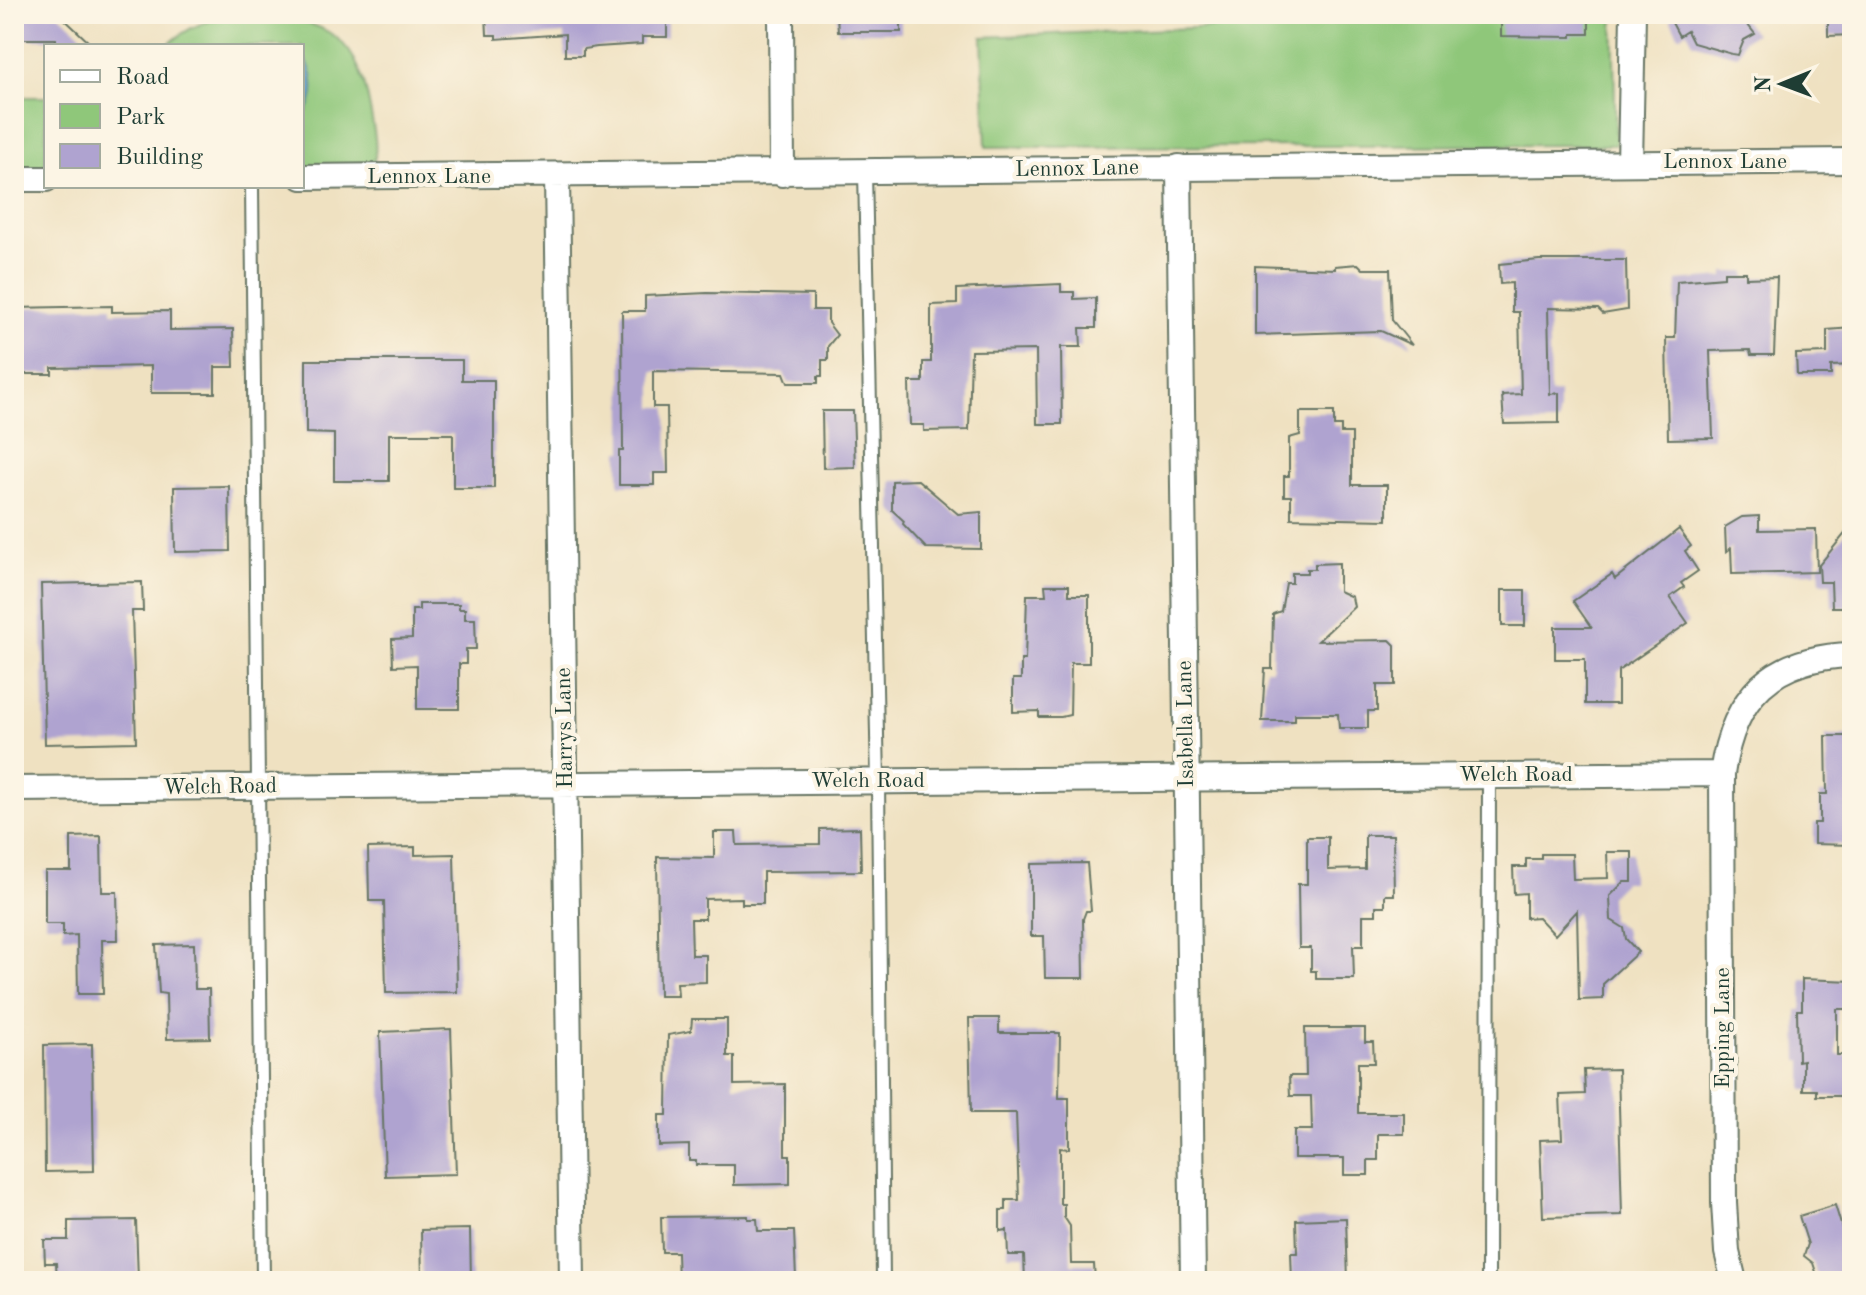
<svg xmlns="http://www.w3.org/2000/svg" width="1866" height="1295" font-family="'Old Standard TT',serif">
	<style>
		.green { fill: #8fc77a; stroke: #578257; stroke-width: 2 }
		.water { fill: #66a5d8; stroke: #427186; stroke-width: 2 }
		.building { fill: #afa3d0 }
		.lines { fill: none; stroke-linecap: round; stroke-linejoin: round }
		.service-casing { stroke: #687665; stroke-width: 16 }
		.minor-casing { stroke: #687665; stroke-width: 28 }
		.service { stroke: #fff; stroke-width: 12 }
		.minor { stroke: #fff; stroke-width: 24 }
		.labels { text-anchor: middle; dominant-baseline: central; stroke-width: 8; stroke-linejoin: round; paint-order: stroke }
		.street-label { font-size: 22px; fill: #1f3d34; stroke: #fcf5e5 }
	</style>
	<rect width="100%" height="100%" fill="#fcf5e5"/>
	<filter id="ink" filterUnits="userSpaceOnUse"><feTurbulence type="fractalNoise" baseFrequency=".0125" numOctaves="2"/><feDisplacementMap in="SourceGraphic" scale="16" xChannelSelector="R" yChannelSelector="G"/><feConvolveMatrix kernelMatrix="1 2 1 2 8 2 1 2 1" color-interpolation-filters="sRGB"/></filter>
	<filter id="wash" filterUnits="userSpaceOnUse"><feTurbulence type="fractalNoise" baseFrequency=".006" numOctaves="4" result="noise"/><feDisplacementMap in="SourceGraphic" scale="32" xChannelSelector="R" yChannelSelector="G"/><feGaussianBlur stdDeviation="1.8" result="paint"/><feColorMatrix in="noise" values="0 0 0 0 0 0 0 0 0 0 0 0 0 0 0 0 0 1.4 0 .05"/><feComposite in="paint" operator="in"/></filter>
	<g filter="url(#wash)">
		<rect width="100%" height="100%" fill="#efe1c1"/>
		<path class="green" d="M1371,14H1613L1616,145L986,147L982,37L1362,21Z
			M241,15C316,19 356,25 370,109C373,126 379,148 373,164L302,172V46H167C190,24 211,19 241,15Z
			M14,97H46V173H14Z"/>
		<path class="water" d="M302,55C316,71 318,101 302,116Z"/>
		<g id="blocks">
			<path class="building" d="M14,14H59L93,46H56V39H14Z
				M486,14H667V37H642V44L597,47L583,49V56H565V34L496,39V35H487Z
				M837,14H901V32H838Z
				M1501,14H1589V34H1572V37L1501,36Z
				M1677,14H1739L1755,34L1744,40L1738,55L1732,54L1693,43L1687,31L1679,36L1670,19Z
				M1828,14H1852V35L1828,36Z
				M1539,260H1626L1627,310L1603,314L1598,309L1548,308L1550,394L1559,393V423L1504,424L1502,395L1521,394L1519,312H1512V283L1500,284L1499,264Z
				M1358,264L1363,269H1390L1392,320L1412,345L1381,331L1255,335V266L1335,269V266Z
				M1724,272H1746V278L1777,277L1774,355H1751L1750,350L1710,351L1713,438L1668,439L1666,338H1675L1677,281L1724,277Z
				M1061,284V292H1074V299L1096,298V328H1080L1081,347H1061L1062,424H1037L1036,350L971,351L969,430L924,431V425H910L909,382H923V362H931V305L957,304V289Z
				M707,293L813,295V310H828V323L837,335L828,346V360H822V376H818V383H788L784,373L653,371V407H667L668,473H654V485H619V451H623L622,311H645V296Z
				M112,306V312L170,311V330L233,329L234,367H215V393H151V366L52,368V374H14V308Z
				M1852,328V365L1831,366V375H1797L1796,354L1827,353V330Z
				M306,360H462V380H494V488H453V434H389V481H334V434L306,433Z
				M822,411H853L855,467L823,468Z
				M1300,412H1334V426H1341V433H1352V485H1387V520L1291,518V496H1284V476H1289V438L1300,435Z
				M918,480L958,514L981,512V549L926,548L903,524L904,521L892,510V481Z
				M229,486L230,551L175,552L174,487Z
				M1759,516V530L1816,529L1817,572L1732,574L1731,548L1726,552L1725,527L1742,517Z
				M1852,525V607H1832L1831,582H1820L1819,565Z
				M1679,529L1691,546L1685,551L1698,571L1681,583L1684,587L1670,597L1688,623L1618,671V704H1585V659H1555V627H1591L1573,601L1612,574L1615,579Z
				M1339,563V591L1352,597L1354,607L1318,641L1390,640L1395,645V685H1377V711H1368V728H1339L1338,714H1295V721H1262L1265,669H1272L1273,614L1281,611L1286,583H1292V573H1307V569H1315V564Z
				M142,582L143,611H132L136,742L45,744L41,584Z
				M1045,585H1069V595H1089V663H1071L1070,715L1061,717H1039V711L1013,712V679H1021V660H1025L1027,595H1046Z
				M1502,590H1525V626H1502Z
				M419,604H459V609H465V619H475L476,649H466V664H459V709H417V665L393,666L392,639L412,638V610H419Z
				M1826,736H1852V845L1814,844V823H1820V794H1827Z
				M860,828L861,871L763,872V904H742V898L705,899V919H691L692,955H706V982L677,983L678,996H659L657,857L714,858V832H736L737,845L820,844V829Z
				M1365,835H1393L1394,895H1385V906H1376V915H1363V946H1353L1354,979H1316V971H1311V948H1299L1298,884H1307V837H1328V870L1365,869Z
				M101,836L102,892H117L118,940H102L103,994H78L77,935L63,936V924H45V871H71V837Z
				M415,847V855L454,854L457,992L386,993L384,901H369L368,848Z
				M1607,852H1632V882H1624L1610,896L1611,920L1624,928L1626,939L1638,952L1603,984V999L1579,1000L1577,911L1555,935L1538,917L1526,918V893L1514,894L1513,867H1526V859H1541V854H1572L1573,879L1608,878Z
				M1087,863L1091,911H1086L1083,919L1084,978H1045L1044,936H1031V864Z
				M194,944L195,989H209L210,1038L167,1039L166,994L159,993L156,945Z
				M1802,979L1852,981V1009H1837V1055H1852V1096H1817V1090H1803V1060L1798,1061L1797,1010H1802Z
				M969,1018H999V1033H1060L1059,1098H1069V1149L1060,1148V1204H1064V1217L1070,1226L1071,1264H1094L1095,1281H1025L1024,1255H1008L1007,1230L1000,1231V1210H1006V1200H1019L1016,1113H971Z
				M692,1019H727V1056H734V1085L785,1084V1155H790V1184L734,1185V1165H696V1161H689V1145L659,1146V1115H667L668,1035L691,1031Z
				M1305,1028H1365V1042H1373L1374,1063H1358V1113H1404V1134H1378V1160H1368V1175H1344V1158H1294V1130H1312L1311,1096H1290L1289,1076H1306Z
				M451,1029L456,1174L385,1176L380,1032Z
				M92,1044L94,1171L45,1172L44,1045Z
				M1618,1069L1622,1215L1543,1217L1540,1140L1562,1139L1560,1095L1585,1094L1584,1070Z
				M1835,1205L1852,1261V1281H1819L1813,1263L1804,1256L1808,1244L1799,1216Z
				M748,1216V1219H757L758,1231H794L796,1278L678,1281L677,1252H662L661,1217Z
				M1346,1218L1348,1281H1292L1291,1253H1297L1296,1220Z
				M136,1220L138,1280L57,1281L56,1263H45L44,1240H68V1221Z
				M470,1229L471,1281H422L421,1230Z"/>
		</g>
	</g>
	<g filter="url(#ink)">
		<use href="#blocks" fill-opacity="0" stroke="#687665" stroke-width="2"/>
		<g class="lines">
			<defs>
				<path id="service" d="M865,172L878,781L883,1281
					M252,186L263,1281
					M1488,1281L1489,775"/>
				<path id="minor" d="M781,14L782,174
					M1630,163L1633,14
					M1179,167L1193,1281
					M557,176L572,1281
					M302,177L1852,161
					M14,179H46
					M14,789L1722,774
					M1734,1281L1727,1252L1724,1203L1722,774C1733,696 1772,657 1852,655"/>
			</defs>
			<use href="#service" class="service-casing"/>
			<use href="#minor" class="minor-casing"/>
			<use href="#service" class="service"/>
			<use href="#minor" class="minor"/>
		</g>
	</g>
	<g class="labels">
		<g class="street-label">
			<text x="1725" y="162">Lennox Lane</text>
			<text transform="translate(1077 169) rotate(-1)">Lennox Lane</text>
			<text x="429" y="177">Lennox Lane</text>
			<text transform="translate(1186 724) rotate(-91)">Isabella Lane</text>
			<text transform="translate(565 728) rotate(-91)">Harrys Lane</text>
			<text x="1516" y="775">Welch Road</text>
			<text x="868" y="781">Welch Road</text>
			<text transform="translate(220 787) rotate(-1)">Welch Road</text>
			<text transform="translate(1723 1028) rotate(-90)">Epping Lane</text>
		</g>
	</g>
	<rect width="1866" height="1295" fill="none" stroke="#fcf5e5" stroke-width="48"/>
	<rect x="44" y="44" width="260" height="144" fill="#fcf5e5" stroke="#a4ab9e" stroke-width="2"/>
	<rect x="60" y="70" width="40" height="12" fill="#ffffff" stroke="#a4ab9e" stroke-width="2"/>
	<text x="116" y="84" font-size="24" fill="#1f3d34">Road</text>
	<rect x="60" y="104" width="40" height="24" fill="#8fc77a" stroke="#a4ab9e" stroke-width="2"/>
	<text x="116" y="124" font-size="24" fill="#1f3d34">Park</text>
	<rect x="60" y="144" width="40" height="24" fill="#afa3d0" stroke="#a4ab9e" stroke-width="2"/>
	<text x="116" y="164" font-size="24" fill="#1f3d34">Building</text>
	<g transform="translate(1782 84) rotate(269)" stroke="#fcf5e5" stroke-width="6" paint-order="stroke">
	<path d="M0-6L14 30L0 20L-14 30Z" fill="#1f3d34"/>
	<text y="-12" font-size="22" font-weight="bold" text-anchor="middle" fill="#1f3d34">N</text>
	</g>
</svg>
